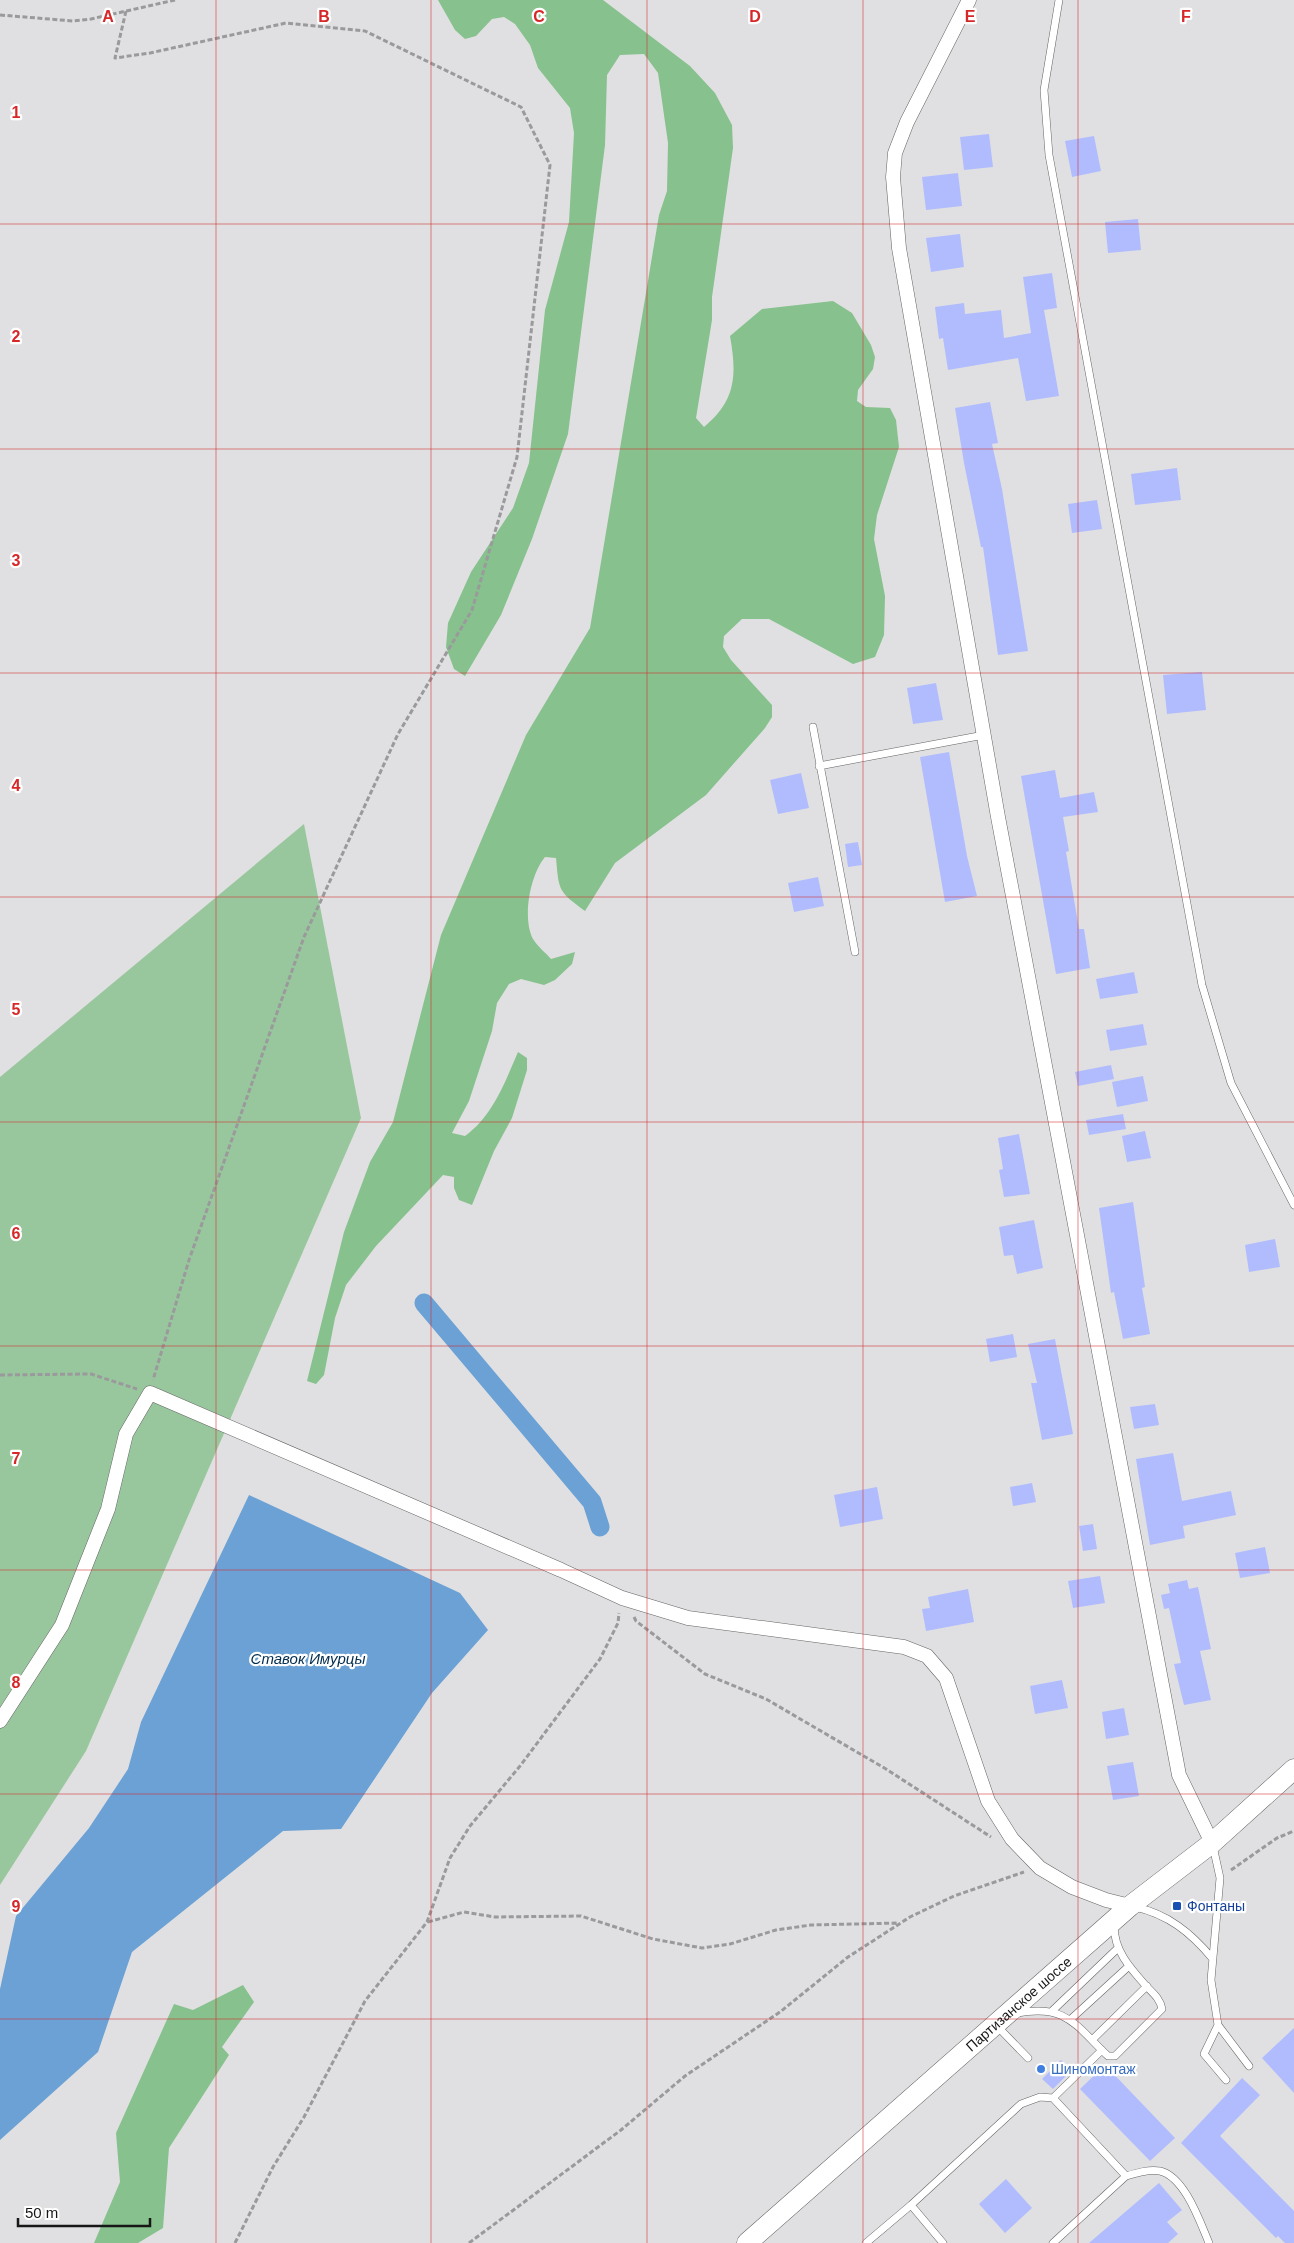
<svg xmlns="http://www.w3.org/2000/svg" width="1294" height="2243" font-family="Helvetica,sans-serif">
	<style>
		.green { fill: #99c79d }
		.forest { fill: #87c18d }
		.water { fill: #6ba1d4 }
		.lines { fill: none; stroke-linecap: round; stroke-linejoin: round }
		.canal { stroke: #6ba1d4; stroke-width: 19 }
		.building { fill: #b0bcfe }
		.lane-casing { stroke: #646465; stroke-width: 8 }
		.street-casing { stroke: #646465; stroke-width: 15 }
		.secondary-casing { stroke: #646465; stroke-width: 21 }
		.path { stroke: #9a9a9c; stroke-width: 3; stroke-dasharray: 5 2.5; stroke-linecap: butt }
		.lane { stroke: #fff; stroke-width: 7 }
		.street { stroke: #fff; stroke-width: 14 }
		.secondary { stroke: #fff; stroke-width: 20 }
		.grid { fill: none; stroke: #d62828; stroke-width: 1; stroke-opacity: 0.55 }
		.transit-dot { fill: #1a4fb4; stroke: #fff; stroke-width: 2 }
		.shop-dot { fill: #3f7fe0; stroke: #fff; stroke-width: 2 }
		.labels { text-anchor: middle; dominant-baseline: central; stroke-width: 4.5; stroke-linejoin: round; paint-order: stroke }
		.transit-label { font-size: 14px; fill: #164399; stroke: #fff; text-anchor: start }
		.street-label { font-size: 14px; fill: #171718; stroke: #fff }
		.shop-label { font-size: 14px; fill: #366cbe; stroke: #fff; text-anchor: start }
		.water-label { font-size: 15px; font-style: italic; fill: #032d4f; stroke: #fff }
		.grid-label { font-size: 16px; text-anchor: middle; font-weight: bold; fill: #d62828; stroke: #fff; stroke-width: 4.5; stroke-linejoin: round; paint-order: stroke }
	</style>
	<rect width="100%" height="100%" fill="#e0e0e2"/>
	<path class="green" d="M304,824L361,1118L86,1751L0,1885V1077Z"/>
	<path class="forest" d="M438,0H603L690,66L715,93L732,125L733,148L712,297V320L696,418L704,427C736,401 737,375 730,336L762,309L833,301L852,313L871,345L875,357L873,369L858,390L857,401L866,407L890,408L896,420L899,447L877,515L874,539L885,596L884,635L875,657L853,664L769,619H742L724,636L723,647L731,660L772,705V717L765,728L706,795L615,863L585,911C558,891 559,891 556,858L545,857C530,875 522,918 533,939C537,946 546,953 551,959L575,952L572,964L555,980L544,985L521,979L509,984L497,1003L492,1031L469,1101L452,1133L465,1136C493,1116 505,1082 518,1052L527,1058V1070L512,1118L494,1151L472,1205L459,1200L454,1188V1177L443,1175L376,1246L346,1285L335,1318L324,1375L316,1384L307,1381L344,1232L370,1162L393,1122L441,935L526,735L590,628L659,215L667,191L668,143L658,73L644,54L620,55L607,75L605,145L568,434L532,539L501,615L465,676L454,669L446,647L448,623L471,572L513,508L529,463L545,310L569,222L574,133L570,108L538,68L530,45L515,24L504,17L492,19L476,36L465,39L455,30Z
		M243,1985L254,2002L222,2047L229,2055L169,2148L163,2228L138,2243H94L120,2182L116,2133L174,2004L193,2010Z"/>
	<path class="water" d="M249,1495L460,1593L488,1630L432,1693L341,1829L283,1831L132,1952L98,2052L0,2140V1989L16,1916L89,1828L128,1769L141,1722Z"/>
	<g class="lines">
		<path class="canal" d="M424,1303L592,1502L600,1527"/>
	</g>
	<path class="building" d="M989,134L993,167L964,170L960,137Z
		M1094,136L1101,171L1072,177L1065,141Z
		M958,173L962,206L926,210L922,177Z
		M1138,219L1141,250L1108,253L1105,222Z
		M960,234L964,267L931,272L926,238Z
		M1052,273L1057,308L1044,310L1059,396L1026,401L1018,358L948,370L943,338L939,339L935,307L964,303L965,314L1001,310L1004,338L1031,333L1023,277Z
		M990,402L998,443L992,444L1002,489L1028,651L998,655L983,547H981L964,463L955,408Z
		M1177,468L1181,500L1135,505L1131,474Z
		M1097,500L1102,529L1072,533L1068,504Z
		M1202,672L1206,710L1167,714L1163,675Z
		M936,683L943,720L913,724L907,688Z
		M949,752L967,856L977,896L945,902L920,757Z
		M1055,770L1060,798L1094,792L1098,812L1063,817L1069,851L1066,852L1079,929H1084L1090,968L1056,974L1021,776Z
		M801,773L809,808L778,814L770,780Z
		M858,842L862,865L848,867L845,844Z
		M818,877L824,906L794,912L788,883Z
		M1134,972L1138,993L1100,999L1096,979Z
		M1143,1024L1147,1045L1110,1051L1106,1030Z
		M1111,1065L1114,1079L1078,1086L1075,1072Z
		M1143,1076L1148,1101L1117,1107L1112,1082Z
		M1123,1114L1126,1129L1089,1135L1086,1120Z
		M1145,1131L1151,1158L1127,1162L1122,1136Z
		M1019,1134L1030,1194L1004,1197L999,1170L1003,1169L998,1138Z
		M1133,1202L1145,1287L1142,1288L1150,1334L1123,1339L1114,1292L1111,1293L1099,1208Z
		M1034,1220L1043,1268L1017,1274L1013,1255L1004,1256L999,1227Z
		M1275,1239L1280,1267L1249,1272L1245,1245Z
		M1013,1334L1017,1357L990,1362L986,1339Z
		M1055,1339L1073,1434L1042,1440L1031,1383H1037L1028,1344Z
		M1155,1404L1159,1425L1134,1429L1130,1407Z
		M1173,1453L1182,1501L1231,1491L1236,1515L1183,1526L1185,1538L1150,1545L1136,1459Z
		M1032,1483L1036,1502L1013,1506L1010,1487Z
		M877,1487L883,1519L840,1527L834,1495Z
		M1093,1524L1097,1549L1083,1551L1079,1526Z
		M1265,1547L1270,1573L1240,1578L1235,1553Z
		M1100,1576L1105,1603L1073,1608L1068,1581Z
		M1187,1580L1189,1589L1198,1587L1211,1649L1200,1651L1211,1700L1184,1705L1174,1664L1181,1663L1169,1608L1164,1609L1161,1595L1170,1593L1168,1584Z
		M968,1589L974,1622L926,1631L922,1609L930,1608L928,1597Z
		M1062,1680L1068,1708L1035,1714L1030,1686Z
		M1124,1708L1129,1735L1106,1739L1102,1712Z
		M1133,1762L1139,1796L1113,1800L1107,1766Z
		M1294,2028V2093L1262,2058Z
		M1061,2060L1072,2070L1053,2089L1042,2079Z
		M1105,2065L1175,2138L1150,2161L1080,2089Z
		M1242,2078L1260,2095L1220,2136L1294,2211V2243H1285L1278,2236L1276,2238L1181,2143Z
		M1006,2179L1032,2208L1005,2233L979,2204Z
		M1159,2183L1182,2210L1167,2222L1178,2234L1168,2243H1089Z"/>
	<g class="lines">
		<defs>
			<path id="lane" d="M1059,0L1044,90L1049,155L1202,985L1231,1083L1294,1205
				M813,727L855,952
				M819,766L984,735
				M1213,1846L1220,1878L1211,1980L1218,2025L1249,2066
				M1135,1907C1168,1914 1191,1933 1212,1958
				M1051,2012L1117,1949
				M1017,2013C1067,2004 1075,2025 1108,2056H1115L1162,2009C1160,1999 1154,1994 1147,1987C1130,1968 1114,1951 1114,1925
				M1071,2019L1129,1966
				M996,2025L1028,2058
				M1218,2025L1204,2054L1226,2080
				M1092,2040L1147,1986
				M1053,2098L1102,2050
				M911,2205L943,2243
				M866,2243L911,2205L1021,2104L1040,2097L1053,2098L1126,2176
				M1053,2243L1126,2176C1136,2173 1149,2169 1160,2171C1185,2177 1200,2222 1209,2243"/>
			<path id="street" d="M969,0L907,122L895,153L893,177L899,248L998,817L1179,1775L1212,1843
				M0,1721L62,1625L108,1509L126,1434L150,1393L561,1570L622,1598L688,1618L904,1647L927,1656L946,1678L988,1801L1012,1839L1040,1868L1072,1887L1106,1900L1130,1906"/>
			<g id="secondary">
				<path id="s1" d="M747,2243L1130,1906L1212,1843L1294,1769"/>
			</g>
		</defs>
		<use href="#lane" class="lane-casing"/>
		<use href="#street" class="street-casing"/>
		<use href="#secondary" class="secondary-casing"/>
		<path class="path" d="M126,11L115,58L150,53L286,23L365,31L521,107L550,165L517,457L472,610L398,734L304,937L189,1260L153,1380
			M0,15L73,21L91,19L175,0
			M0,1375L91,1374L137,1389
			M634,1617L636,1621L705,1674L766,1699L886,1769L991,1837
			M1231,1870L1277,1838L1294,1831
			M428,1922L464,1912L495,1917L581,1916L653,1939L702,1948L730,1944L776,1930L811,1925L898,1923
			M235,2243L273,2167L304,2117L365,2001L427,1922L450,1858L470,1826L520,1766L600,1659L618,1623L619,1613
			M469,2243L621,2130L685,2076L780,2012L848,1957L910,1917L954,1896L1024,1872"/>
		<use href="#lane" class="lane"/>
		<use href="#street" class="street"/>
		<use href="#secondary" class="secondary"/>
	</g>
	<path class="grid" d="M216,0V2243M431,0V2243M647,0V2243M863,0V2243M1078,0V2243M0,224H1294M0,449H1294M0,673H1294M0,897H1294M0,1122H1294M0,1346H1294M0,1570H1294M0,1794H1294M0,2019H1294"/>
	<rect class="transit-dot" x="1172" y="1901" width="10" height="10" rx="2.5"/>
	<circle class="shop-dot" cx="1041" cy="2069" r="5"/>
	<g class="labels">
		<g class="transit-label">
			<text x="1187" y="1906">Фонтаны</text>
		</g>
		<g class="street-label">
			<text stroke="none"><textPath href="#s1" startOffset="362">Партизанское шоссе</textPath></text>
		</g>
		<g class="shop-label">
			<text x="1051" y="2069">Шиномонтаж</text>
		</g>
		<g class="water-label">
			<text x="308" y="1658">Ставок Имурцы</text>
		</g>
	</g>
	<g class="grid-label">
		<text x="108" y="22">A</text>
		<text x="324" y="22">B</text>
		<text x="539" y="22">C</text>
		<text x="755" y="22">D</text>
		<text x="970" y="22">E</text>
		<text x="1186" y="22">F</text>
		<text x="16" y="118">1</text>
		<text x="16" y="342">2</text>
		<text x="16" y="566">3</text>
		<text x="16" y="791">4</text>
		<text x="16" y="1015">5</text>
		<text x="16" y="1239">6</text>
		<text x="16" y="1464">7</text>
		<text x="16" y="1688">8</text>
		<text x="16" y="1912">9</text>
	</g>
	<path d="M18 2218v8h132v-8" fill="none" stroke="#171718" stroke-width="2.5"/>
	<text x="25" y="2218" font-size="15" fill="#171718" stroke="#ffffff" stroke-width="4" paint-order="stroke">50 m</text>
</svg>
